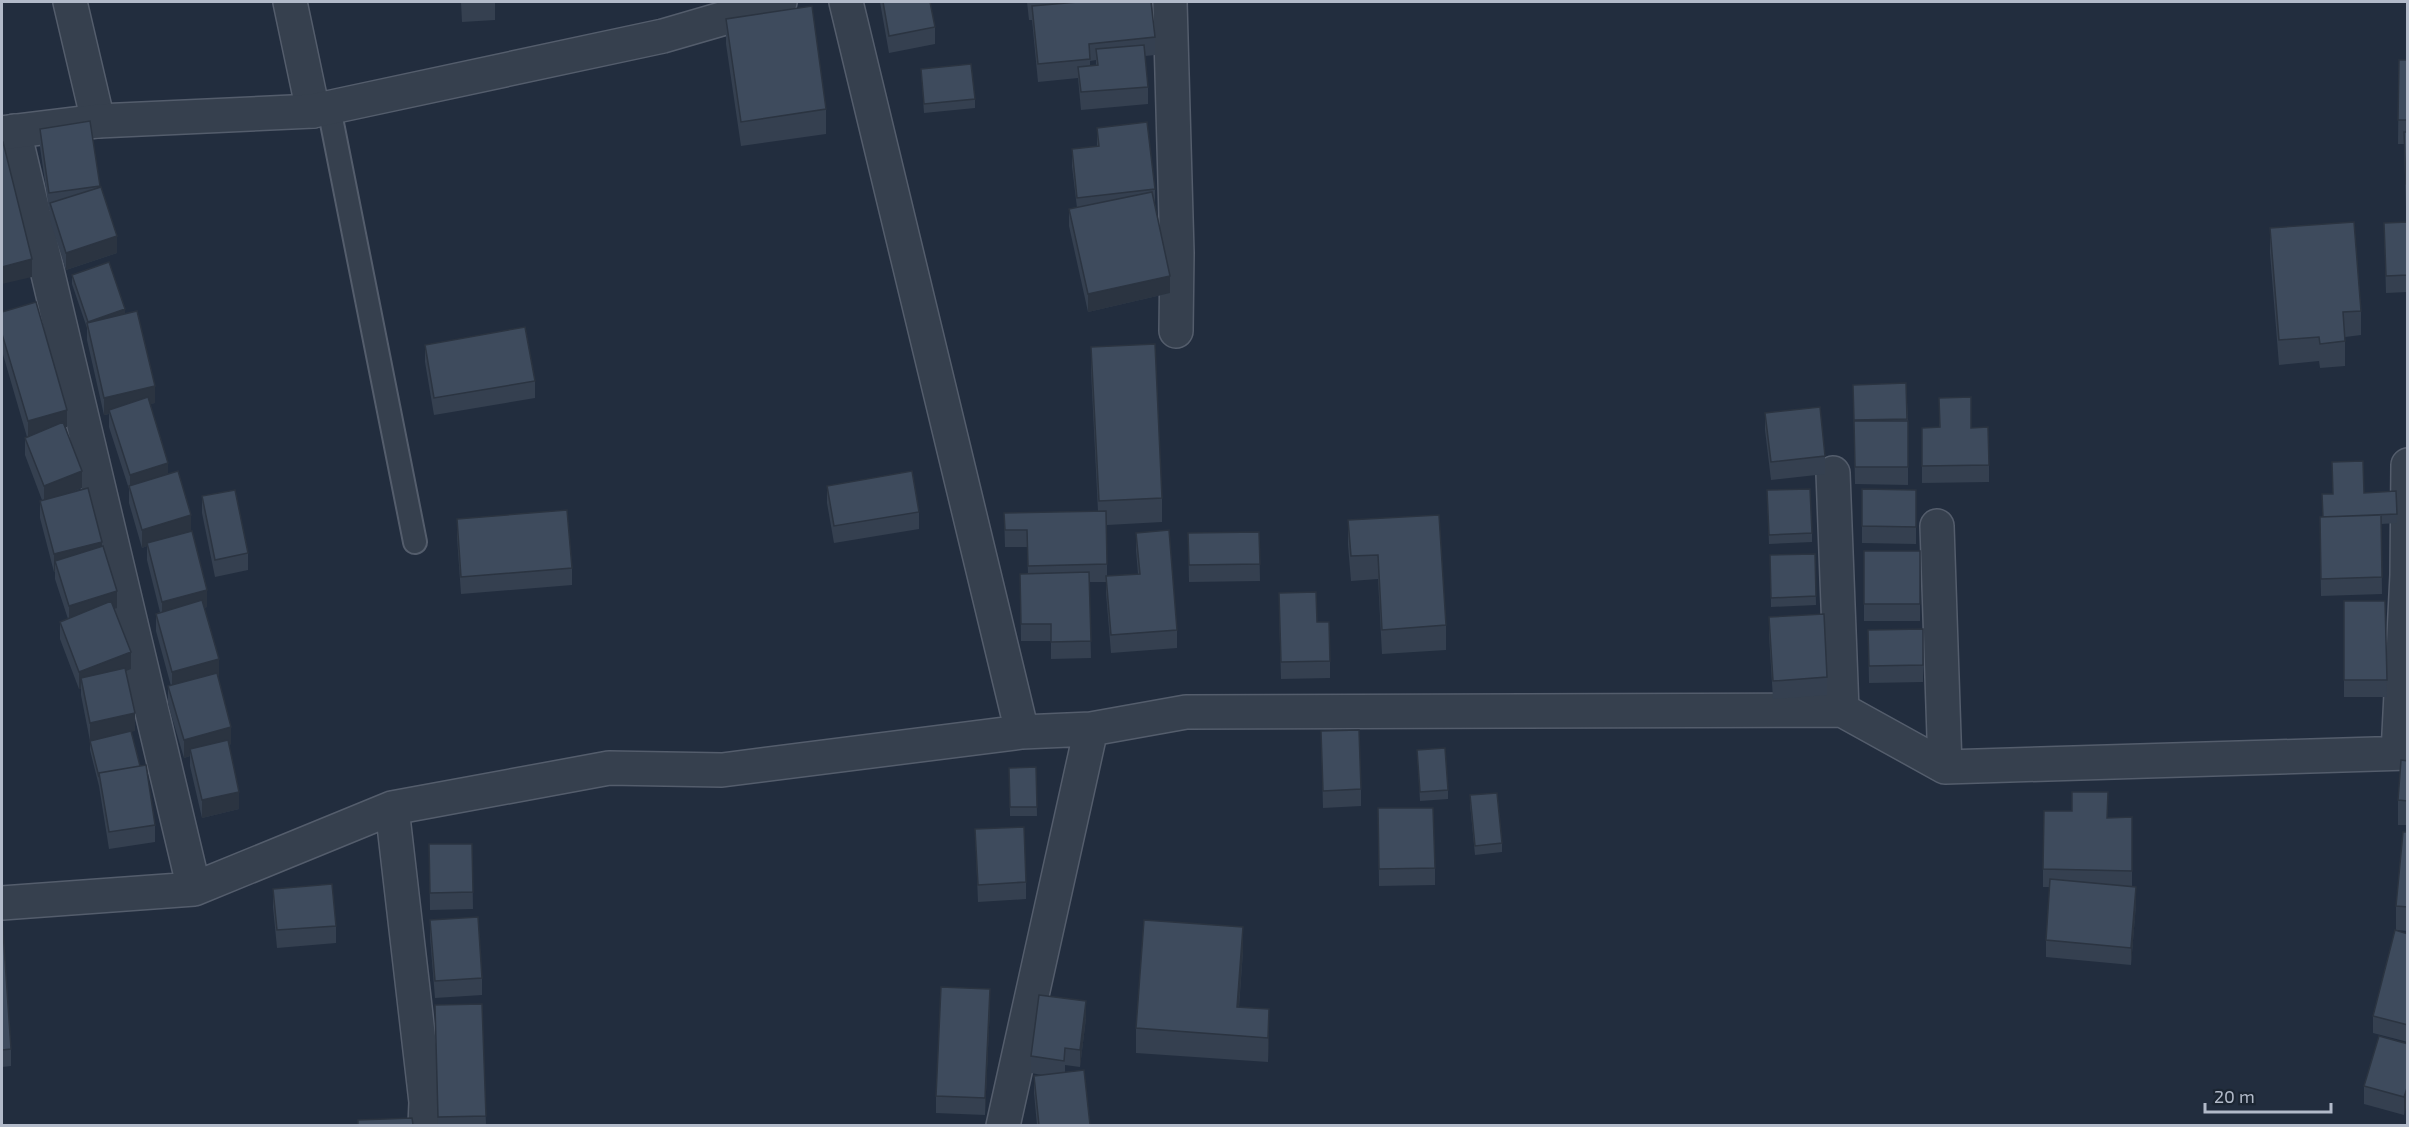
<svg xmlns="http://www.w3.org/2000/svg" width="2409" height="1127" font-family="'Exo 2',sans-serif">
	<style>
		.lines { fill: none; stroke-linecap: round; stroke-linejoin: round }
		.service-casing { stroke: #545d6c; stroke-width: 26 }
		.minor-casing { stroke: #545d6c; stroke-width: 36 }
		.tertiary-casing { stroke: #545d6c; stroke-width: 36 }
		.service { stroke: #36404e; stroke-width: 22 }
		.minor { stroke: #36404e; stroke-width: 33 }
		.tertiary { stroke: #36404e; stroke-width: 33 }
		.wall { fill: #354050; fill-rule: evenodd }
		.shaded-wall { fill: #2b3441 }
		.building { fill: #3e4b5d; stroke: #2b3441; stroke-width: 1.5 }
	</style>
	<rect width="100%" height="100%" fill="#222d3e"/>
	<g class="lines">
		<defs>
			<path id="service" d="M329,108L415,542"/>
			<path id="minor" d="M70,2L98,121
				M290,2L313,111
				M846,2L1022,732
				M1170,2L1177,253L1176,331
				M14,131L194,889
				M1833,473L1842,710
				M1937,526L1945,767
				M2398,753L2407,575L2408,465
				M392,808L426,1102L425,1126
				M2,903L194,889L392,808L609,768L722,770L1022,732L1091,729L1186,712L1842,710L1945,767L2408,753
				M1003,1126L1091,729"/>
			<path id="tertiary" d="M2,133L98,121L313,111L663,36L780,2"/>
		</defs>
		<use href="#service" class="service-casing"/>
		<use href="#minor" class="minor-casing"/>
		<use href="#tertiary" class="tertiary-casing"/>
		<use href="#service" class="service"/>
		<use href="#minor" class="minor"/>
		<use href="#tertiary" class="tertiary"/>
	</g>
	<path class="wall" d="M434,2H495V20L462,22L461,2L434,3Z
		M880,2H930L935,27V44L889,53Z
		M1027,2H1151L1155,37V55L1145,56L1148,87V104L1081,110L1078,78L1038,82L1032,20H1029ZM1096,60V65L1090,66V61Z
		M726,19L826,109V134L741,146L726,44Z
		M2399,60H2408V208H2406L2404,144H2398Z
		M921,69L975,99V108L924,113Z
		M90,121L100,188L117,253L66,270L50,220V210H49L40,147V129Z
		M1097,128L1155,189V204L1170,293L1088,312L1069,226V209L1077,208L1072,166V149L1097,146Z
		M2408,222V292L2386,293L2384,223Z
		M2270,228L2361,311V335L2345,337V366L2320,368L2319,361L2279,365L2270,253Z
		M72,275L125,314L155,403L150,404L168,473L191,531L207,607L204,608L219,676H217L231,744L229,745L239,809L202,818L190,766V756L184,758L168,704V686H171L156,631V614L160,612L147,560V546L142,548L129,503V489L109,427V414L104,415L87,340V328L72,284Z
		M2,312L67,427H65L82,488L73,492L102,547L117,608L114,609L131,669L125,671L135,731H131L155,825V842L109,849L99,786L90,750V741L81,695V689H79L60,639V622L68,619L55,579V571L54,572L40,518V501L42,500L25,455V438L27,437L2,351Z
		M425,345L535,381V398L434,415L425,362Z
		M1091,347L1162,498V522L1107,525V576L1138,574L1136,550V533L1177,630V648L1111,653L1106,593V582H1089L1091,658L1051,659V641H1021L1020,574H1028L1027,547H1005L1004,513L1098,511L1091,371Z
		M1906,383L1908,421V485L1855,484L1853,385Z
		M1939,398L1971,428L1989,465V482L1922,483V428L1939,427Z
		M1765,413L1825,456V474L1771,480L1765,430Z
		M827,486L919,512V529L834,543L827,503Z
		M1862,489L1916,490V544L1862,543Z
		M1767,490L1812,533V542L1769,544Z
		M2396,491L2397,523L2381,524L2382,594L2321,596L2320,534L2364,493Z
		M202,496L248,553V570L215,577L202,513Z
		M457,519L572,568V585L461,594L457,537Z
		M1348,520L1446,625V650L1382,654L1378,579L1351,581L1348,545Z
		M1259,532L1260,581L1189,582L1188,533Z
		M1864,551H1920V621H1864Z
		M1815,554L1816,605L1771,607L1770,555Z
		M2344,601H2385L2387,697H2344Z
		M1279,610L1317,622L1330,661V678L1281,679Z
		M1769,617L1827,677V695L1773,699L1769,635Z
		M1868,630L1923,665V682L1869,683Z
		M1321,731L1361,789V806L1323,808Z
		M1417,750L1448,790V799L1420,801Z
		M2408,761V825H2398V800Z
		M1036,767L1037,816H1010L1009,768Z
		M1470,795L1502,843V852L1475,855L1470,804Z
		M1378,808L1435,868V885L1379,886Z
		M2132,817V887L2136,904L2131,965L2046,957V940L2050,887H2043V869L2108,818Z
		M975,829L1026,882V899L978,902Z
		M2408,832V931L2396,930V906Z
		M429,844H472L473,909L430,910Z
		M273,889L336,926V943L277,948L273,907Z
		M2,916L11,1049V1066L2,1067Z
		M430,920L482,978V995L435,998L430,937Z
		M2408,934V1042L2373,1033V1016Z
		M1243,951L1239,1007L1269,1034L1268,1062L1136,1053V1028Z
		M482,1004L486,1125H438L435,1005Z
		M990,1006L985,1115L936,1113V1096Z
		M1086,1018L1080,1067L1065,1065V1072L1090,1125H1037L1034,1093V1076L1042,1075L1031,1073V1056Z
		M2408,1044L2404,1115L2364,1104V1086Z"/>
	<path class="shaded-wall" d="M117,236V253L66,270V253Z
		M32,259V277L2,284V267Z
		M1170,276V293L1088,312V294Z
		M125,309V318L88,322Z
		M155,386V403L110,414L109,410V414L104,415V398Z
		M67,410V427L28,439V421Z
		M168,463V480L130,489V475Z
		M82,471V488L44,503V486Z
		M191,515V533L147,543V546L142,548V530Z
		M102,542V559L55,561V571L54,572V554Z
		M207,590V607L162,619V602Z
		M117,591V608L69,623V606Z
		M131,652V669L83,688L81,678V689H79V672Z
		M219,659V676L172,690V672Z
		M135,713V731L90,741V723Z
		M231,727V744L192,755L190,749V756L184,758V740Z
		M239,792V809L202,818V800Z
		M2136,887V904L2131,965V948Z
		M1243,927V951L1237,1031V1007Z
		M990,989V1006L985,1115V1098Z
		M1086,1001V1018L1080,1067V1050Z
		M1269,1009V1034L1268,1062V1038Z
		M2408,1085V1102L2404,1115V1097Z"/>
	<path class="building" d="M883,2H930L935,27L889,36Z
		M1078,2H1151L1155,37L1089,44L1090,59L1038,64L1032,6Z
		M812,6L826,109L741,122L726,19Z
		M1144,45L1148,87L1081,92L1078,67L1098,65L1096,49Z
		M2399,60H2408V120H2398Z
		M971,64L975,99L924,104L921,69Z
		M90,121L100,186L49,193L40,129Z
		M1147,122L1155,189L1077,198L1072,149L1099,146L1097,128Z
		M2404,132H2408V184H2406Z
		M2,142H3L32,259L2,267Z
		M101,187L117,236L66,253L50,203Z
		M1152,192L1170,276L1088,294L1069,209Z
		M2354,222L2361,311L2343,312L2345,341L2320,344L2319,337L2279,340L2270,228Z
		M2408,222V275L2386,276L2384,223Z
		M109,262L125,309L88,322L72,275Z
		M36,302L67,410L28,421L2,334V312Z
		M137,311L155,386L104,398L87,323Z
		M525,327L535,381L434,398L425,345Z
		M1155,344L1162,498L1099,501L1091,347Z
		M1906,383L1907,419L1854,420L1853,385Z
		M148,397L168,463L130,475L109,410Z
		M1971,397V428L1988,427L1989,465L1922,466V428L1940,427L1939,398Z
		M1820,407L1825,456L1771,462L1765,413Z
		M1854,421H1908V467H1855Z
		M63,422L82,471L44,486L25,438Z
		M2363,461L2364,493L2396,491L2397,514L2323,517L2322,494H2333L2332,462Z
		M178,471L191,515L142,530L129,486Z
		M912,471L919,512L834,526L827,486Z
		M88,488L102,542L54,554L40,501Z
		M1810,489L1812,533L1769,535L1767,490Z
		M1862,489L1916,490V527L1862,526Z
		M235,490L248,553L215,560L202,496Z
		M567,510L572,568L461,577L457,519Z
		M1106,511L1107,564L1028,566L1027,530H1005L1004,513Z
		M1439,515L1446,625L1382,630L1378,555L1351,556L1348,520Z
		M2381,515L2382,577L2321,579L2320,517Z
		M1169,530L1177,630L1111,635L1106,576L1140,574L1136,533Z
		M192,531L207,590L162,602L147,543Z
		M1259,532L1260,564L1189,565L1188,533Z
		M103,546L117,591L69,606L55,561Z
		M1864,551H1920V604H1864Z
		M1815,554L1816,596L1771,598L1770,555Z
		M1089,572L1091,641L1051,642V624H1021L1020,574Z
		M1316,592L1317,622H1329L1330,661L1281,662L1279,593Z
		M202,600L219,659L172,672L156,614Z
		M111,601L131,652L79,672L60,622Z
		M2344,601H2385L2387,680H2344Z
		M1824,614L1827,677L1773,681L1769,617Z
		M1923,629V665L1869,666L1868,630Z
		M125,668L135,713L90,723L81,678Z
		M217,673L231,727L184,740L168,686Z
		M1359,730L1361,789L1323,791L1321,731Z
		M131,731L140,766L99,773V777L90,741Z
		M228,740L239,792L202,800L190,749Z
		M1445,748L1448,790L1420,792L1417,750Z
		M2401,760L2408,761V801L2398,800Z
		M146,765L155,825L109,832L99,773Z
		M1036,767L1037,807H1010L1009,768Z
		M2072,792H2108L2107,818L2132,817V871L2043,869L2044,811H2072Z
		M1497,793L1502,843L1475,846L1470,795Z
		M1378,808H1433L1435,868L1379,869Z
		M1024,827L1026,882L978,885L975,829Z
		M2403,832H2408V907L2396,906Z
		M429,844H472L473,892L430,893Z
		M2050,879L2136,887L2131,948L2046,940Z
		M332,884L336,926L277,930L273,889Z
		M2,916L11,1049L2,1050Z
		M478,917L482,978L435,981L430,920Z
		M1144,920L1243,927L1237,1007L1269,1009L1268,1038L1136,1028Z
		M2395,930L2408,934V1025L2373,1016Z
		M941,987L990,989L985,1098L936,1096Z
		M1039,995L1086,1001L1080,1050L1065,1048L1064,1061L1031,1056Z
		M482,1004L486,1116L438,1117L435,1005Z
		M2379,1036L2408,1044V1085L2404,1097L2364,1086Z
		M1084,1070L1090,1125H1039L1034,1076Z
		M412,1118L413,1125H358V1120Z"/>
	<rect width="2409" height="1127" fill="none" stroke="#b2bac9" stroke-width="6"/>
	<path d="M2205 1103v9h126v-9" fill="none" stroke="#b2bac9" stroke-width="3"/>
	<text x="2214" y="1103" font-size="18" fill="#b2bac9" stroke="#1b2532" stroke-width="4.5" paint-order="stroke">20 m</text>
</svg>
